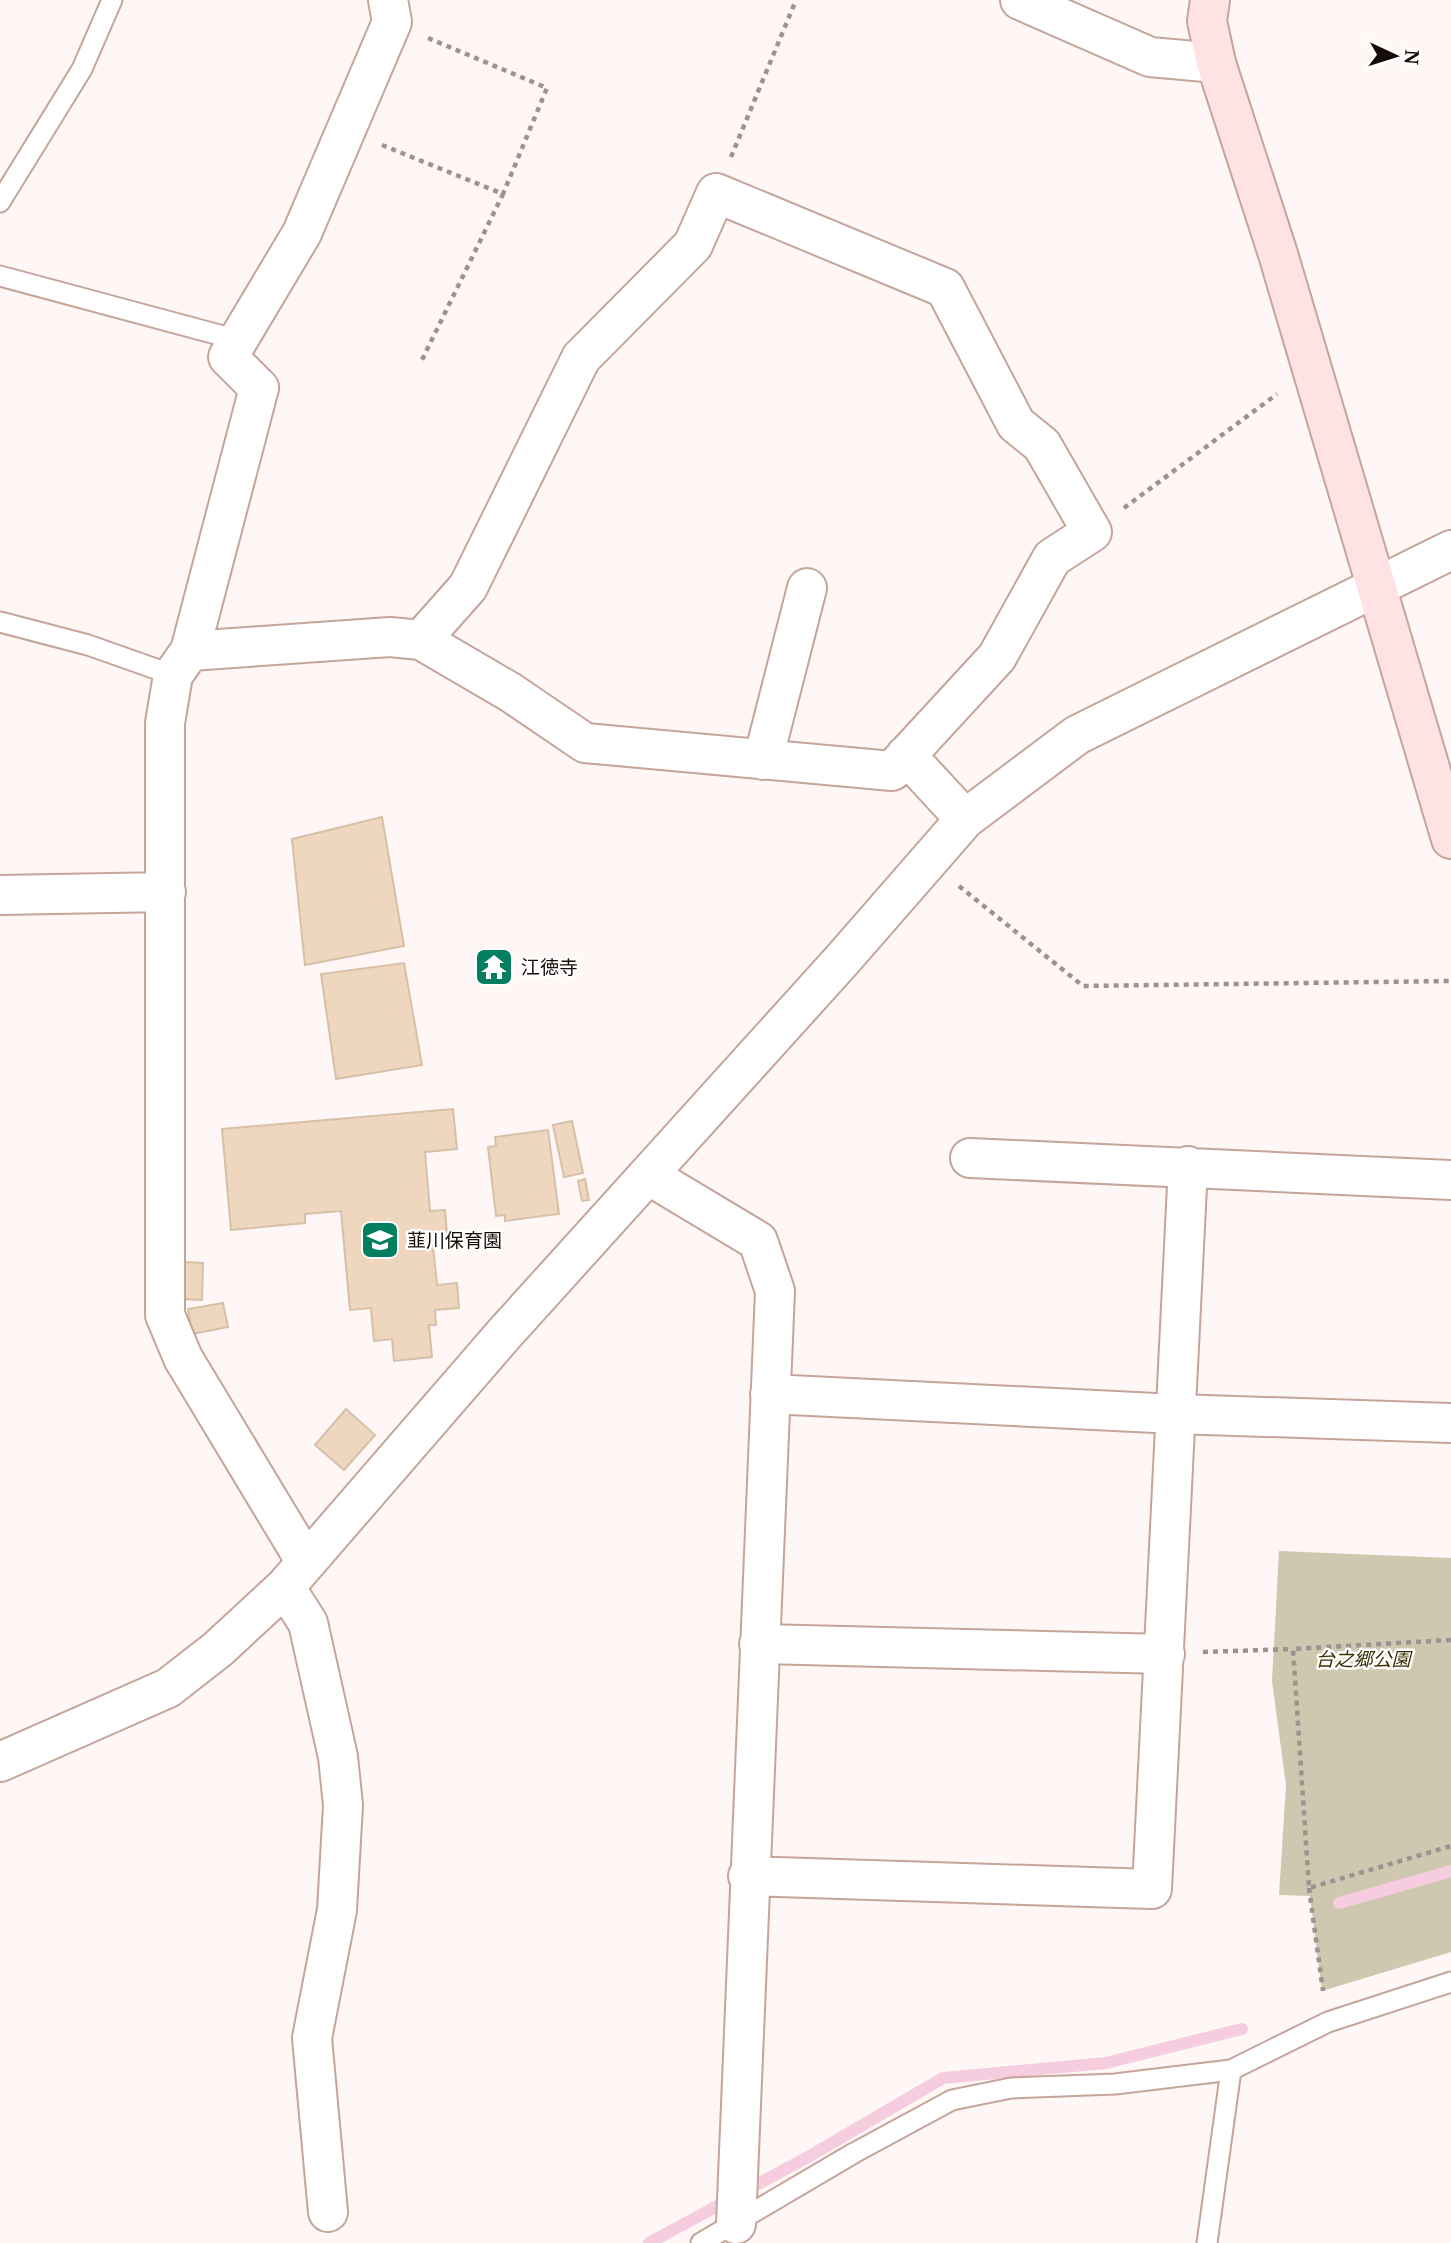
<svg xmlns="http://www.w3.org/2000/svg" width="1451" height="2243" font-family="'Noto Serif','Noto Sans JP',serif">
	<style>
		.green { fill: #cfc7af }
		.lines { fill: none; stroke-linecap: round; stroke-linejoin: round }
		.stream { stroke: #f6cdde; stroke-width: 12 }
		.building { fill: #efd7bf; stroke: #d7bfa8; stroke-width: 2 }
		.lane-casing { stroke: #c5a599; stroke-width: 23 }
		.street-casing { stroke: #c5a599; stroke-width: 42 }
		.secondary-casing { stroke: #c5a599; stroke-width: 42 }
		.path { stroke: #9b9390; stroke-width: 4.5; stroke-dasharray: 5 5; stroke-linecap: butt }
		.lane { stroke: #fff; stroke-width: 19 }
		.street { stroke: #fff; stroke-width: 38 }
		.secondary { stroke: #ffe2e3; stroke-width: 38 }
		.labels { text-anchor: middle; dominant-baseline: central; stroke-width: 5; stroke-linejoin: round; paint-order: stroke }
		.poi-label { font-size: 19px; fill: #150b07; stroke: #fff; text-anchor: start }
		.park-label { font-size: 19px; font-style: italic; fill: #3c2f00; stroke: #fff }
	</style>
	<rect width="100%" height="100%" fill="#fef7f5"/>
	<path class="green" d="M1279,1551L1451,1558V1952L1322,1991L1310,1896L1279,1895L1286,1785L1272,1681Z"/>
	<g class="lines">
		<path class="stream" d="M1339,1903L1451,1871
			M649,2243L808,2157L943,2078L1106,2063L1242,2029"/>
	</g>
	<path class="building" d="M382,817L404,946L305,965L292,839Z
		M404,963L422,1065L336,1079L321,974Z
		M453,1109L457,1149L425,1152L430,1211L445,1210L447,1234L432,1236L437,1285L457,1283L459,1308L435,1310L436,1325H429L432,1357L394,1361L392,1339L374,1341L371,1308L350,1310L341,1211L305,1214V1223L231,1230L222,1129Z
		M572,1121L583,1173L564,1177L553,1125Z
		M548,1130L559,1214L505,1221V1215L496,1216L488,1147L496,1146L495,1137Z
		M585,1179L589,1200L582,1201L578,1181Z
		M184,1262L203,1263L202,1300L182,1299Z
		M223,1303L228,1327L192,1334L188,1309Z
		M346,1409L375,1435L344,1470L315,1445Z"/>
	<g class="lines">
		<defs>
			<path id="lane" d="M0,202L82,69L112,0
				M0,276L238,340
				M0,622L88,645L173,675
				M701,2243L854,2153L952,2100L1011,2088L1115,2084L1231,2070L1328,2022L1451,1982
				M1207,2243L1231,2070"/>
			<path id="street" d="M1020,0L1150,57L1216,63
				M190,651L259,388L228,357L302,233L392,22L388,0
				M906,755L965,819
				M763,760L807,588
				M0,895L166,892
				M970,1158L1451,1180
				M648,1175L758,1241L775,1291L736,2224
				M770,1394L1176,1414L1451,1423
				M306,1562L183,1358L165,1315V723L173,675L190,651L390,637L421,640L510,692L585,743L892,771L997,657L1052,558L1092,532L1042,445L1016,424L945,288L716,193L693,245L581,358L468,587L421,640
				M285,1587L308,1623L338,1757L343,1805L337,1910L312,2038L328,2212
				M759,1644L1165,1654
				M0,1762L168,1688L218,1649L285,1587L505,1333L843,959L965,819L1077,735L1451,550
				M748,1876L1152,1889L1188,1166"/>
			<path id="secondary" d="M1210,0L1207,21L1216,63L1278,254L1451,839"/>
		</defs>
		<use href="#lane" class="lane-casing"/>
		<use href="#street" class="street-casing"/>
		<use href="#secondary" class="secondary-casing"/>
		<path class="path" d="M428,38L547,88L503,194
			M382,145L503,194L421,362
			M731,157L796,0
			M1124,508L1277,394
			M959,886L1083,986L1451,981
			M1451,1640L1293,1649L1309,1888L1451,1846
			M1203,1652L1293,1649
			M1309,1888L1323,1991"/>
		<use href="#lane" class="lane"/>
		<use href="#street" class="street"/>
		<use href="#secondary" class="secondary"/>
	</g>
	<defs>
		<symbol id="temple-square" viewBox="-11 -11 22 22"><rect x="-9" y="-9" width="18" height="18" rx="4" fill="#017f5f" stroke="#fff"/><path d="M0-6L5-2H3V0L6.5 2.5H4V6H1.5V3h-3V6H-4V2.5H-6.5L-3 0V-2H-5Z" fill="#fff"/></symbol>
		<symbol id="school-square" viewBox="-11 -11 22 22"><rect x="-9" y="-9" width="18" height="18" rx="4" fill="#017f5f" stroke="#fff"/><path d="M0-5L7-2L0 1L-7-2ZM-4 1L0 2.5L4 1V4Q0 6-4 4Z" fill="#fff"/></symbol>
	</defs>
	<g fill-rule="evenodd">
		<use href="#temple-square" x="472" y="945" width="44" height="44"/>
		<use href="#school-square" x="358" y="1218" width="44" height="44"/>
	</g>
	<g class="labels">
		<g class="poi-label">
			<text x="521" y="967">江徳寺</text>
			<text x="407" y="1240">韮川保育園</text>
		</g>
		<g class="park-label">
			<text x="1363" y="1659">台之郷公園</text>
		</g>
	</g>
	<g transform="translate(1395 56) rotate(94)" stroke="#ffffff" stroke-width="5" paint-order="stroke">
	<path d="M0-5L12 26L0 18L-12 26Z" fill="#150b07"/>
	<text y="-10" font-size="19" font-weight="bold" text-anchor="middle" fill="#150b07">N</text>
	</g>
</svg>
